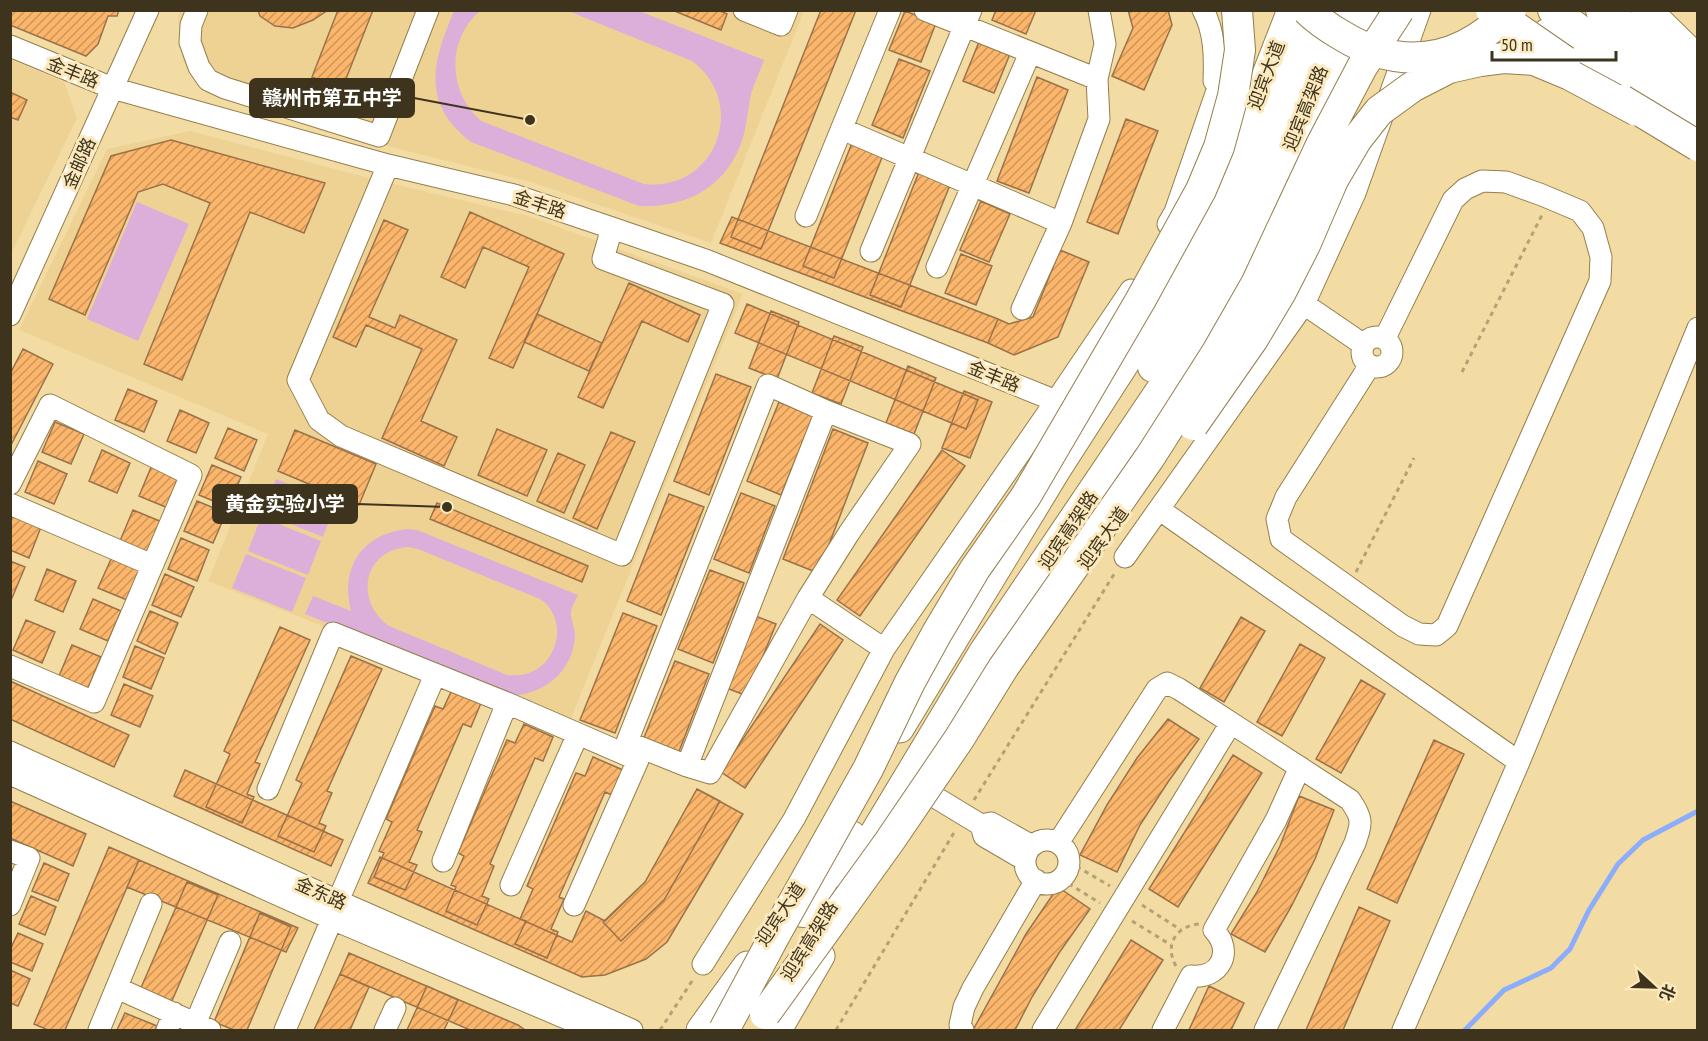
<svg xmlns="http://www.w3.org/2000/svg" width="1708" height="1041" font-family="'PT Sans Narrow','Noto Sans SC',sans-serif">
	<style>
		.built { fill: #eed294 }
		.green { fill: #dbafda; fill-rule: evenodd }
		.lines { fill: none; stroke-linecap: round; stroke-linejoin: round }
		.stream { stroke: #8cacfc; stroke-width: 5 }
		.building { fill: url(#building-hatch); stroke: #9a7249; stroke-width: 1.5 }
		.minor-casing { stroke: #957e4b; stroke-width: 23 }
		.major-casing { stroke: #957e4b; stroke-width: 29 }
		.highway-casing { stroke: #957e4b; stroke-width: 32 }
		.path { stroke: #b4a175; stroke-width: 3; stroke-dasharray: 4.5 4.5; stroke-linecap: butt }
		.minor { stroke: #fff; stroke-width: 21 }
		.major { stroke: #fff; stroke-width: 27 }
		.highway { stroke: #fff; stroke-width: 30 }
		.highway-bridge-casing { stroke: #957e4b; stroke-width: 32; stroke-linecap: butt }
		.highway-bridge { stroke: #fff; stroke-width: 30 }
		.labels { text-anchor: middle; dominant-baseline: central; stroke-width: 6; stroke-linejoin: round; paint-order: stroke }
		.street-label { font-size: 18px; fill: #3e341e; stroke: #fce9bd }
		.leader { fill: none; stroke: #3e341e; stroke-width: 2 }
		.callout-dot { fill: #3e341e; stroke: #fce9bd; stroke-width: 2 }
		.callout { fill: #3e341e; stroke: #3e341e; stroke-width: 2 }
		.callout-label { font-size: 20px; text-anchor: middle; font-weight: bold; fill: #fff }
	</style>
	<defs>
		<pattern id="building-hatch" width="6" height="6" patternUnits="userSpaceOnUse" patternTransform="scale(1.5)"><rect width="6" height="6" fill="#fcb66c"/><path d="M-1 1l2-2M0 6l6-6M5 7l2-2" fill="none" stroke="#cd9558"/></pattern>
	</defs>
	<rect width="100%" height="100%" fill="#f3dba4"/>
	<path class="built" d="M181,10L804,11L711,243L531,182L395,148L206,92L183,61L178,18Z
		M11,60L64,82L77,118L11,254Z
		M190,131L373,179L528,216L743,294L569,723L208,581L268,434L19,330L107,149Z"/>
	<path class="green" d="M454,11H480C446,40 448,92 481,121L644,184C716,192 749,103 692,61L568,11H639L764,60C760,72 754,83 751,95C747,112 747,129 740,146C723,189 684,208 639,206L471,142C420,103 433,61 454,11Z
		M137,202L189,224L138,341L87,319Z
		M276,479L336,503L323,537L263,513Z
		M261,517L321,541L308,575L248,551Z
		M406,529L417,530L578,595C576,600 571,607 571,613C571,621 575,628 575,636C573,673 542,696 507,696L305,614L313,596L351,611C340,568 361,535 406,529ZM408,547L418,549L540,599C569,618 559,665 526,674C520,676 513,675 507,675L389,626C354,601 363,550 408,547Z
		M246,554L306,578L292,612L232,588Z"/>
	<g class="lines">
		<path class="stream" d="M1465,1030L1504,990L1551,968L1570,949L1589,910L1618,864L1643,840L1698,811"/>
	</g>
	<path class="building" d="M10,10H119L117,16H108L98,44L86,56L10,25Z
		M258,10H328L313,20L293,28L275,26L260,16Z
		M338,10H373L342,89L312,77Z
		M672,10H718L727,14L721,30Z
		M821,10H856L761,249L731,237Z
		M996,10H1036L1026,34L992,20Z
		M1128,10H1168L1172,25L1144,90L1112,76L1133,28Z
		M905,11L936,23L921,62L889,50Z
		M979,42L1010,54L994,93L963,81Z
		M899,59L930,71L903,138L872,125Z
		M1037,77L1068,90L1029,193L997,181Z
		M10,92L27,100L18,120L10,117Z
		M1126,119L1158,131L1118,234L1087,222Z
		M171,140L325,183L304,233L250,212L182,380L144,364L210,203L163,184L138,192L85,315L49,299L111,156Z
		M852,143L883,155L834,278L803,266Z
		M919,172L950,185L901,307L870,295Z
		M981,201L1010,214L989,262L960,250Z
		M470,212L564,254L513,368L489,358L529,267L483,247L465,288L441,277Z
		M732,217L998,319L988,343L720,243Z
		M384,220L408,230L369,317L395,328L400,315L457,340L421,421L457,437L444,466L382,438L422,349L366,325L356,347L333,337Z
		M1060,250L1089,262L1058,337L1014,355L988,343L998,319L1009,324L1033,317Z
		M961,254L992,266L976,305L945,293Z
		M629,283L700,315L688,342L642,321L603,408L578,397Z
		M747,304L978,400L966,429L735,333Z
		M771,311L799,322L777,379L749,368Z
		M537,314L602,343L589,371L524,342Z
		M834,336L863,347L841,404L812,393Z
		M23,349L53,364L10,447V374Z
		M908,366L936,378L914,434L886,423Z
		M716,374L751,387L709,495L674,481Z
		M128,389L157,401L144,432L115,420Z
		M964,391L992,402L970,458L942,448Z
		M779,402L813,416L781,495L747,481Z
		M180,410L209,423L196,453L167,441Z
		M55,422L84,434L71,464L42,452Z
		M228,428L257,440L244,471L215,458Z
		M497,429L547,450L527,496L478,475Z
		M833,429L868,443L818,573L783,559Z
		M295,430L376,464L359,505L278,471Z
		M611,432L635,442L597,529L573,518Z
		M102,450L130,463L117,493L89,481Z
		M942,450L965,466L860,616L837,600Z
		M558,453L585,465L564,513L537,501Z
		M38,461L67,474L54,504L25,492Z
		M152,465L181,477L168,508L139,496Z
		M212,465L241,477L228,507L199,495Z
		M741,493L775,506L749,573L714,559Z
		M669,494L704,507L661,615L627,601Z
		M197,501L226,513L213,543L184,531Z
		M437,503L588,566L582,582L430,519Z
		M133,510L162,522L149,553L120,541Z
		M13,515L41,527L29,558L10,550V521Z
		M181,538L209,550L197,581L168,569Z
		M112,557L140,569L127,600L98,588Z
		M10,561L25,567L12,598L10,597Z
		M47,569L76,581L63,612L35,600Z
		M710,570L744,583L713,663L678,649Z
		M165,574L194,587L181,617L152,605Z
		M93,599L121,611L108,641L80,629Z
		M150,611L178,623L165,654L137,641Z
		M623,613L657,626L615,733L580,720Z
		M753,615L776,624L747,696L724,687Z
		M1241,617L1265,631L1224,702L1200,688Z
		M26,620L55,632L42,663L13,650Z
		M820,624L843,640L745,788L721,772Z
		M280,627L310,640L255,762L260,764L247,794L254,797L242,823L206,807L230,754L224,751Z
		M1300,644L1325,658L1282,736L1257,722Z
		M72,645L101,657L88,688L59,676Z
		M135,646L164,658L151,689L123,677Z
		M351,656L382,669L327,791L332,793L319,823L326,826L314,852L278,836L302,783L296,780Z
		M675,661L709,674L678,754L643,740Z
		M1361,680L1385,694L1341,773L1316,759Z
		M10,681L129,735L114,767L10,719Z
		M124,684L153,696L140,727L111,715Z
		M452,690L481,703L471,727L463,724L417,830L422,832L409,862L417,865L405,890L374,877L384,853L379,851L392,822L386,819L435,706L443,709Z
		M1168,719L1199,739L1168,782L1140,825L1117,872L1080,855L1107,805L1137,758Z
		M524,724L553,737L543,761L535,758L490,864L494,866L482,896L489,899L477,925L446,911L456,887L451,885L464,856L458,853L507,740L515,743Z
		M1434,740L1464,754L1397,903L1367,889Z
		M1233,755L1262,773L1178,907L1149,889Z
		M593,757L623,770L612,795L605,792L559,897L564,899L551,929L558,932L547,958L515,944L526,921L520,919L533,889L527,886L576,773L585,776Z
		M185,770L343,840L331,866L174,796Z
		M697,789L743,814L667,942L646,959L605,975L582,977L368,883L380,857L572,942L586,911L605,921L645,882Z
		M697,789L720,801L664,900L621,941L603,922L645,882Z
		M1299,796L1334,810L1315,859L1291,907L1265,952L1231,934L1257,892L1280,846Z
		M10,801L86,834L73,866L10,838Z
		M109,847L139,860L65,1030H48L34,1024Z
		M139,860L298,928L286,952L127,887Z
		M44,863L69,874L58,901L32,891Z
		M187,882L218,895L171,1003L140,990Z
		M1058,887L1090,909L1059,953L1032,997L1015,1030H973L1026,934Z
		M31,896L56,907L45,935L19,924Z
		M1359,907L1390,921L1343,1030H1306Z
		M260,913L291,927L247,1030H234L214,1022Z
		M18,933L43,944L32,971L10,962V950Z
		M1131,940L1163,960L1119,1030H1075Z
		M349,953L518,1025L525,1030H470L340,974Z
		M10,970L30,979L18,1006L10,1003Z
		M340,974L369,987L350,1030H314Z
		M427,986L458,1000L444,1030H407Z
		M1209,986L1244,1003L1231,1030H1189Z
		M125,1013L157,1026L155,1030H117Z"/>
	<g class="lines">
		<defs>
			<path id="minor" d="M197,10L191,25L190,42L199,67L208,80L225,88L379,136L428,10
				M744,10L781,25L787,10
				M925,10L1097,79
				M1203,10C1215,32 1215,58 1214,81
				M10,46L112,88L388,165L514,195L612,228L708,261L1056,401
				M842,129L1061,223
				M388,165L298,380L319,420L341,436L622,555L723,304L603,259L612,228
				M806,216L890,10
				M1168,224L1175,212L1229,56
				M871,251L971,10
				M937,267L1030,53
				M1304,304L1364,345
				M1022,309L1061,223L1099,119L1097,79L1105,44L1099,10
				M10,315L148,10
				M1362 352a15 15 0 1 1 30 0a15 15 0 1 1-30 0Z
				M1370,365L1286,497L1277,519L1281,539L1403,626L1419,634L1436,635L1447,626L1600,281L1601,257L1593,228L1580,211L1542,195L1506,182L1482,181L1465,189L1453,200L1385,338
				M768,385L826,411L910,444L849,533L808,598L710,773L687,766L627,742Z
				M10,484L50,405L191,475L94,702L10,666
				M10,504L152,565
				M1160,510L1519,762
				M1125,557L1304,304L1355,193L1420,10
				M808,598L884,649
				M10,752L338,901L632,1030
				M687,766L826,411
				M10,774L332,919L594,1030
				M920,788L981,825L984,836L1025,860
				M268,789L333,633L507,703L638,760L574,905
				M981,825L991,823L1032,846
				M1025 862a22 22 0 1 1 44 0a22 22 0 1 1-44 0Z
				M1058,843L1157,689L1167,683L1179,689L1350,800C1363,819 1362,822 1355,843L1265,1030
				M10,851L29,858L10,905
				M443,861L507,703
				M511,885L578,734
				M338,901L435,675
				M703,964L794,819L884,649L1056,401L1131,290
				M117,988L210,1030
				M195,1024L230,942
				M99,1030L151,904
				M167,1030L174,1013
				M285,1030L332,919
				M385,1030L395,1008
				M963,1030L960,1025L964,1007L973,988L1036,880
				M1043,1030L1231,723
				M1163,1030L1191,976C1220,979 1234,952 1214,930L1276,820L1300,767
				M1403,1030L1519,762L1698,328"/>
			<path id="major" d="M1328,109L1365,10
				M900,729L1057,470L1196,254L1291,10
				M700,1030L747,965
				M778,1030L821,956"/>
			<path id="highway" d="M1553,10L1698,119
				M1601,10L1620,23L1698,84
				M1646,10L1698,61
				M1547,34L1633,99
				M1153,367L1173,335L1211,267L1259,161L1317,10
				M849,877L983,654L1191,346L1233,277L1280,171L1344,10
				M803,912L851,836"/>
		</defs>
		<use href="#minor" class="minor-casing"/>
		<use href="#major" class="major-casing"/>
		<use href="#highway" class="highway-casing"/>
		<path class="path" d="M1462,372L1543,213
			M1356,572L1414,458
			M974,800L1116,571
			M1069,862L1110,886
			M1061,879L1100,903
			M1142,905L1181,930
			M1132,921L1171,945
			M1176,966C1164,945 1176,926 1199,924
			M660,1030L694,978
			M836,1030L955,831"/>
		<use href="#minor" class="minor"/>
		<use href="#major" class="major"/>
		<use href="#highway" class="highway"/>
		<defs>
			<path id="highway-bridge" d="M1307,10C1317,20 1329,28 1341,35C1403,73 1461,62 1511,10
				M1491,10L1565,61
				M1622,100L1698,146
				M1193,425L1253,339L1281,292L1305,245L1333,180L1357,139L1379,111L1412,87L1449,68L1480,61L1504,58L1534,60L1570,75L1637,111
				M765,1014L889,842L959,739L1003,668L1150,457L1217,352L1256,284L1321,145L1362,67L1399,10
				M724,1030L775,935L868,769L910,682L937,633L975,569L1026,496L1140,301L1201,190L1219,147L1233,96L1240,50L1237,10"/>
		</defs>
		<use href="#highway-bridge" class="highway-bridge-casing"/>
		<use href="#highway-bridge" class="highway-bridge"/>
	</g>
	<g class="labels">
		<g class="street-label">
			<text transform="translate(73 72) rotate(22)">金丰路</text>
			<text transform="translate(1266 75) rotate(-69)">迎宾大道</text>
			<text transform="translate(1305 108) rotate(-68)">迎宾高架路</text>
			<text transform="translate(79 163) rotate(-66)">金邮路</text>
			<text transform="translate(540 204) rotate(18)">金丰路</text>
			<text transform="translate(994 376) rotate(22)">金丰路</text>
			<text transform="translate(1068 530) rotate(-56)">迎宾高架路</text>
			<text transform="translate(1103 538) rotate(-54)">迎宾大道</text>
			<text transform="translate(321 893) rotate(24)">金东路</text>
			<text transform="translate(780 914) rotate(-56)">迎宾大道</text>
			<text transform="translate(809 941) rotate(-58)">迎宾高架路</text>
		</g>
	</g>
	<path class="leader" d="M530 120L414 98M447 507L357 504"/>
	<g class="callout-dot">
		<circle cx="530" cy="120" r="6"/>
		<circle cx="447" cy="507" r="6"/>
	</g>
	<g class="callout">
		<rect x="250" y="79" width="164" height="38" rx="6"/>
		<rect x="213" y="485" width="144" height="38" rx="6"/>
	</g>
	<g class="callout-label">
		<text x="332" y="105">赣州市第五中学</text>
		<text x="285" y="511">黄金实验小学</text>
	</g>
	<rect width="1708" height="1041" fill="none" stroke="#3e341e" stroke-width="24"/>
	<g transform="translate(1654 987) rotate(112)" stroke="#fce9bd" stroke-width="4.5" paint-order="stroke">
	<path d="M0-4.5L10 22L0 15L-10 22Z" fill="#3e341e"/>
	<text y="-9" font-size="16" font-weight="bold" text-anchor="middle" fill="#3e341e">北</text>
	</g>
	<path d="M1492 51v9h124v-9" fill="none" stroke="#3e341e" stroke-width="3"/>
	<text x="1501" y="51" font-size="18" fill="#3e341e" stroke="#fce9bd" stroke-width="4.5" paint-order="stroke">50 m</text>
</svg>
